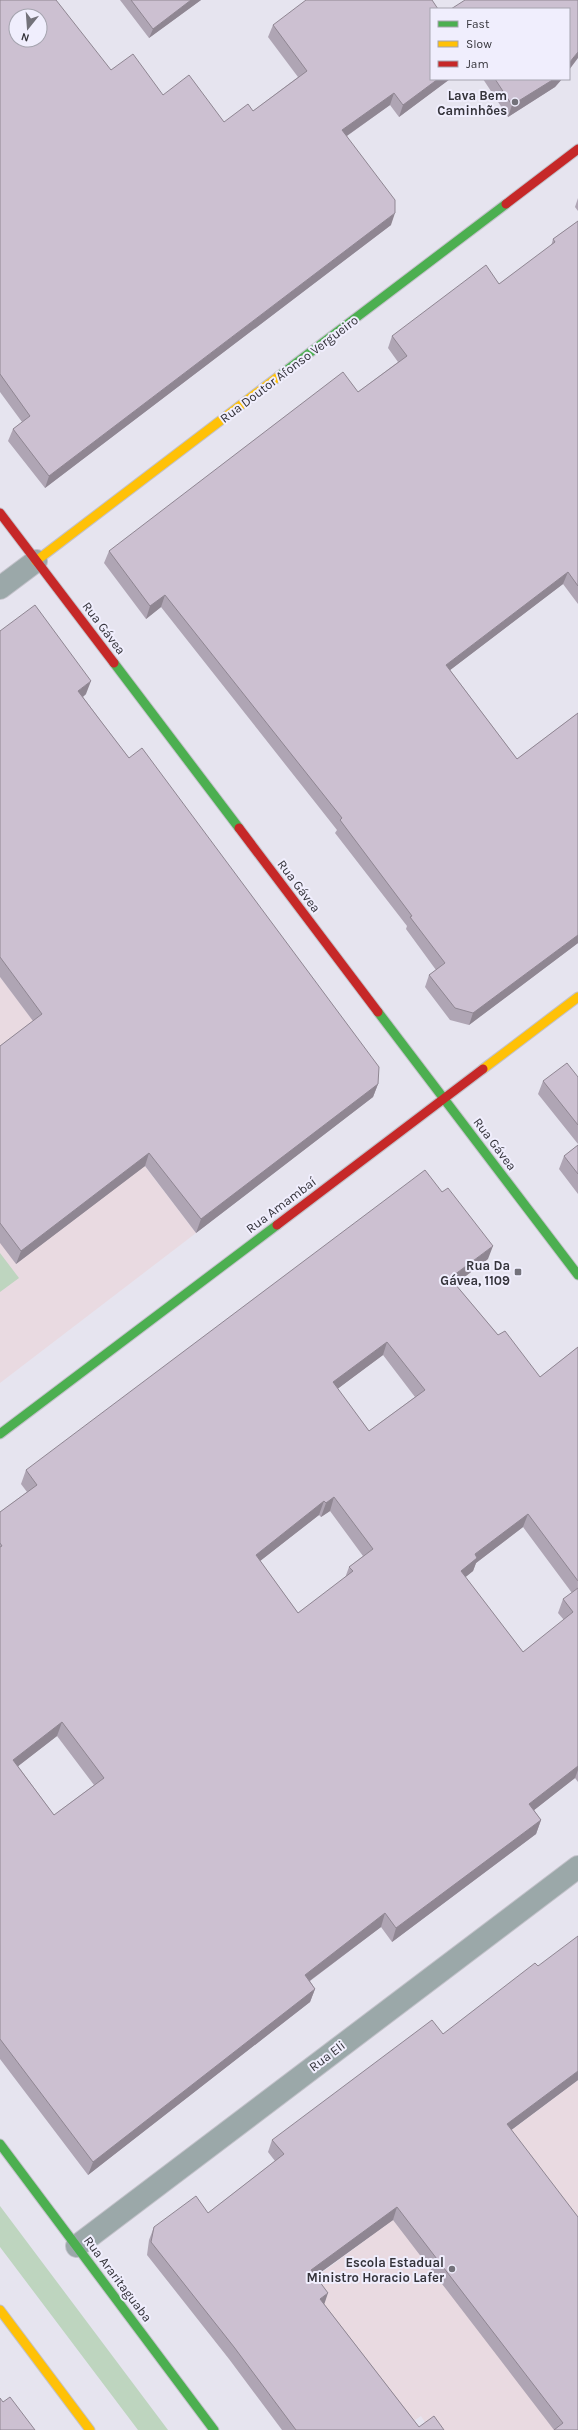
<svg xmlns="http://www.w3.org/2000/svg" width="578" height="2430" font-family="Karla,sans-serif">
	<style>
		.education { fill: #e9dae1 }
		.green { fill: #bed5bf }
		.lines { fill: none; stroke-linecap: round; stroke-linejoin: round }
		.street-casing { stroke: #c3c2ca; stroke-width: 24 }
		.fast-casing { stroke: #c3c2ca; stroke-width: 11 }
		.slow-casing { stroke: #c3c2ca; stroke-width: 11 }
		.jam-casing { stroke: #c3c2ca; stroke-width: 11 }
		.street { stroke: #9ba8a9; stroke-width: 22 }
		.fast { stroke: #4caf50; stroke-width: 9 }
		.slow { stroke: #ffc107; stroke-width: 9 }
		.jam { stroke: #c62828; stroke-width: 9 }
		.wall { fill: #afa5b4; fill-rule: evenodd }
		.shaded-wall { fill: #8f8692 }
		.building { fill: #ccc0d1; stroke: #8f8692; fill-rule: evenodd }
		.poi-dot { fill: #73727a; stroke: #f0eefd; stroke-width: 1.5 }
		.labels { text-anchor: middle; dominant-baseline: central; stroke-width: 4; stroke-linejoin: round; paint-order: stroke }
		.poi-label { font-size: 13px; font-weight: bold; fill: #35343b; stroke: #f0eefd; text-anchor: end }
		.street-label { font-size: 13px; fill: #35343b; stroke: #f0eefd }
	</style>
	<rect width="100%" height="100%" fill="#e6e4ef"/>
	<path class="education" d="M0,977L196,1233L0,1383Z
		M578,2080V2430H430L421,2416L412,2422L307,2284Z"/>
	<path class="green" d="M0,1253L19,1278L0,1292Z
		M0,2206L168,2430H138L0,2247Z"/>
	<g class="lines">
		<defs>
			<path id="street" d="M0,588L36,561
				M77,2246L578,1867"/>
			<path id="fast" d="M279,376L506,204
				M114,663L239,828
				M378,1012L578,1275
				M0,1434L277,1225
				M0,2144L214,2430"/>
			<path id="slow" d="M36,561L279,376
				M483,1069L578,997
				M0,2310L90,2430"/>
			<path id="jam" d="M506,204L578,149
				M0,513L114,663
				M239,828L378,1012
				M277,1225L483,1069"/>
		</defs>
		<use href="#street" class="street-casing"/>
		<use href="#fast" class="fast-casing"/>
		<use href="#slow" class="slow-casing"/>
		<use href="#jam" class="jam-casing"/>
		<use href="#street" class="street"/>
		<use href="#fast" class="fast"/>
		<use href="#slow" class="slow"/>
		<use href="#jam" class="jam"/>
	</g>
	<path class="wall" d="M0,0L111,70L163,95L224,122L253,111L298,77L268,37L273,25L431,79H450L399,117L390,105L347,136L391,225L45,488L8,441L13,429L22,422L0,392Z
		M120,0H201L149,38Z
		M483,79H562L555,87L508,117Z
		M578,198V211L575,207Z
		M578,221V604L563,584L450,670L517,759L578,713V943L469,1025L450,1020L425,987L429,975L436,970L406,929L407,926L335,833L337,830L161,607L146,619L104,563L109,551L358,392L398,362L388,348L392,336L499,284L551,246L553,239Z
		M0,631L86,694L83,697L103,724L378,1084L373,1097L196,1233L145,1166L16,1264L0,1243V1046L33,1021L0,977Z
		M578,1077V1144L538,1094L543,1081Z
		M578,1145V1194L559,1169L564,1156Z
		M488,1259L455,1284L498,1335L540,1377L578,1347V1782L575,1778L534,1810L541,1820L536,1834L392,1942L381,1927L310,1981L315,1989L310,2002L88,2175L0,2059V1512L27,1492L21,1484L26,1470ZM383,1355L415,1397L369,1431L337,1389ZM330,1511L363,1556L349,1567L345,1578L298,1613L260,1561L319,1515L321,1517ZM523,1527L572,1593L563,1599L558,1613L564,1620L523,1652L465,1577L473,1571L476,1563ZM57,1736L94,1785L54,1815L18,1766Z
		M443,2034L578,2080L511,2130L578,2430H554L393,2220L315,2276L324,2304L419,2427L444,2430H282L229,2359L147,2255L149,2240L154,2227L208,2213L275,2161L268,2152L272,2140Z"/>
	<path class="shaded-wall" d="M191,0H201L149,38L153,29Z
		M578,52V58L569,70V63Z
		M438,79H450L399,117L403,105Z
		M554,79H562L555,87L508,117L512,105Z
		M394,93L390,105L338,142L342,130Z
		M395,213L391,225L45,488L49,476Z
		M568,572L563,584L441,677L446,665Z
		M165,595L161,607L146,619L150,606Z
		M91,681L86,694L74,704L78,691Z
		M578,935V943L469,1025L473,1013Z
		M378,1084L373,1097L196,1233L201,1219Z
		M149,1153L145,1166L16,1264L21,1251Z
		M493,1246L488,1259L445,1292L450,1278Z
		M387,1342L383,1355L328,1396L333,1382Z
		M334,1497L330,1511L321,1517L326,1503Z
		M324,1501L319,1515L251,1568L256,1555Z
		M528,1514L523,1527L476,1563L473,1571L456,1585L461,1571L475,1554Z
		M62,1722L57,1736L8,1774L13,1760Z
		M578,1766V1770L575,1778L524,1818L529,1804Z
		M541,1820L536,1834L392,1942L396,1928Z
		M385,1913L381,1927L300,1988L305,1975Z
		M315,1989L310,2002L88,2175L93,2162Z
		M578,2071V2080L502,2137L507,2124Z
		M397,2207L393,2220L306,2283L311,2270Z
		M328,2293L324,2305L320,2299Z"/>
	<path class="building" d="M0,0H56L111,70L133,54L163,95L189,75L224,122L248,104L253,111L307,71L273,25L306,0H432L438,9H431V79H438L403,105L394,93L342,130L395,200V213L49,476L13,429L30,416L0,374ZM16,16H40V40H16Z
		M131,0H191L153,29Z
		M465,0H578V52L569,63V9H451Z
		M495,79H554L512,105Z
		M578,221V586L568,572L446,665L517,759L578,713V935L473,1013L455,1008L429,975L445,963L410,917L412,916L340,820L342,818L165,595L150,606L109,551L343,372L358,392L407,356L392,336L486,265L499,284L555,242L553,239Z
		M35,605L91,681L78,691L103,724L129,758L142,748L379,1067L378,1084L201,1219L149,1153L21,1251L0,1223V1046L42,1014L0,957V631Z
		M567,1063L578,1077V1125L543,1081Z
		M578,1145V1174L564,1156Z
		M425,1170L442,1192L448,1188L493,1246L450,1278L498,1335L505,1331L540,1377L578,1347V1581L528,1514L475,1554L477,1558L461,1571L523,1652L573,1612L563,1599L578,1588V1766L529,1804L541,1820L396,1928L385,1913L305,1975L315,1989L93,2162L0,2039V1547L2,1546L0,1543V1512L37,1485L26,1470ZM387,1342L425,1390L369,1431L333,1382ZM334,1497L373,1549L349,1567L353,1571L298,1613L256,1555L324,1501L326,1503ZM62,1722L104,1778L54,1815L13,1760Z
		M578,1936V2071L507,2124L578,2217V2430H554L563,2423L397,2207L311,2270L328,2293L320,2299L419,2427L434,2416L444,2430H296L234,2347L151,2242L154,2227L196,2196L208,2213L284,2154L272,2140L432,2020L443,2034L535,1963L538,1966Z
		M10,2397L35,2430H0V2398L3,2402Z"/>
	<g class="poi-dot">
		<circle cx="515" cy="102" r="4"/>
		<rect x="514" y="1268" width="8" height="8" rx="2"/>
		<circle cx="452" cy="2269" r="4"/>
	</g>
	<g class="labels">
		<g class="poi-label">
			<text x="507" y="95">Lava Bem<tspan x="507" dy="15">Caminhões</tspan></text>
			<text x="510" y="1265">Rua Da<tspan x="510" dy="15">Gávea, 1109</tspan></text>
			<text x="444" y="2262">Escola Estadual<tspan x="444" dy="15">Ministro Horacio Lafer</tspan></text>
		</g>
		<g class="street-label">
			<text transform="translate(289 369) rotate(-37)">Rua Doutor Afonso Vergueiro</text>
			<text transform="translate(104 628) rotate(53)">Rua Gávea</text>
			<text transform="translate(299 886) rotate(53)">Rua Gávea</text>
			<text transform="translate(495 1144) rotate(53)">Rua Gávea</text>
			<text transform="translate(281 1205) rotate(-37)">Rua Amambaí</text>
			<text transform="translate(327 2056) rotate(-37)">Rua Eli</text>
			<text transform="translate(118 2279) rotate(53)">Rua Araritaguaba</text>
		</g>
	</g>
	<rect x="430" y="8" width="140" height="72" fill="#f0eefd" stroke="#a5a4af"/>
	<rect x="438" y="21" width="20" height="6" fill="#4caf50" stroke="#a5a4af"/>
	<text x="466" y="28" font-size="12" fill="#35343b">Fast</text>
	<rect x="438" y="41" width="20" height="6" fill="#ffc107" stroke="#a5a4af"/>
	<text x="466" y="48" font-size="12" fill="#35343b">Slow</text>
	<rect x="438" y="61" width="20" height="6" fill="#c62828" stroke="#a5a4af"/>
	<text x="466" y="68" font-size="12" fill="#35343b">Jam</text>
	<g transform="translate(28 28) rotate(197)"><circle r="19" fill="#f0eefd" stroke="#a5a4af"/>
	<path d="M0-3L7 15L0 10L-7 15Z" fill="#73727a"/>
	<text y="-6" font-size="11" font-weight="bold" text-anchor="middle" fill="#35343b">N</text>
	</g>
</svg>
